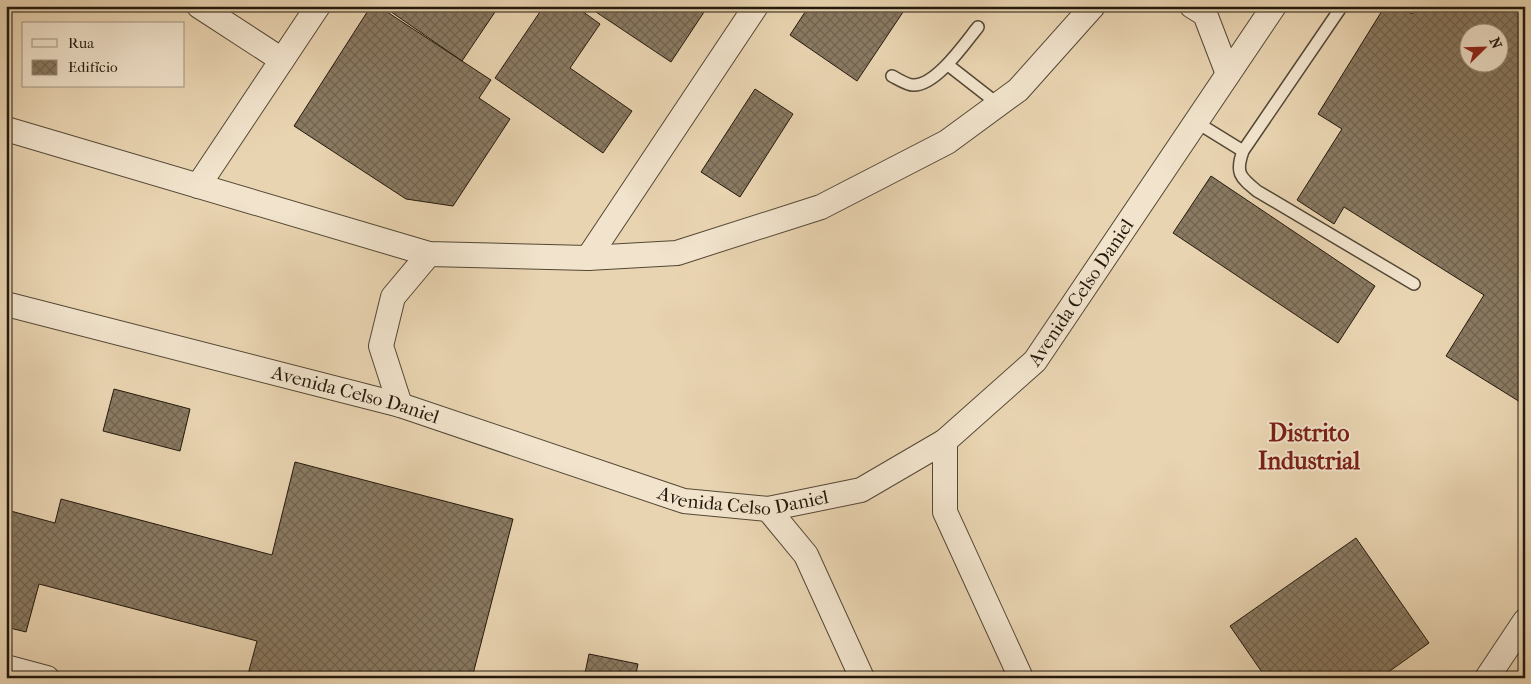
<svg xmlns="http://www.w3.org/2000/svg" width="1531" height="684" font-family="'IM FELL French Canon',serif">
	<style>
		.building { fill: url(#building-cross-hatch); stroke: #23190c; fill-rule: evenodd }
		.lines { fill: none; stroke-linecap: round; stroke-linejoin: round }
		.service-casing { stroke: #544835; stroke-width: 14 }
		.minor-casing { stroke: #544835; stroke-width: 26 }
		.service { stroke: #f1e3cc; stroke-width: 11 }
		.minor { stroke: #f1e3cc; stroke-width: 24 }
		.labels { text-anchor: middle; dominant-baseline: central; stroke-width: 4; stroke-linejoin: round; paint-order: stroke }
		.street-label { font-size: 19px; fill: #23190c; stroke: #f1e3cc }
		.district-label { font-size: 24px; font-weight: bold; fill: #7a1f14; stroke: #f1e3cc }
	</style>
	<defs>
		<pattern id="building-cross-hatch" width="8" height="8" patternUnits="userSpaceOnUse" patternTransform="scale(1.25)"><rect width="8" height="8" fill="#8a7a62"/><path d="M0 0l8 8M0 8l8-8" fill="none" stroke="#70634f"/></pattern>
	</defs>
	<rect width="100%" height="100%" fill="#e9d4b1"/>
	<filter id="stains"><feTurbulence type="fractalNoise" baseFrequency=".004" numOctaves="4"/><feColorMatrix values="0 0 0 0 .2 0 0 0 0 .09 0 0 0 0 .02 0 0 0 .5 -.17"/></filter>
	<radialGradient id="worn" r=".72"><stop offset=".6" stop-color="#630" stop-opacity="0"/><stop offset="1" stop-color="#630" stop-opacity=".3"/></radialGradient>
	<path class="building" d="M371,6H378L491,80L479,98L510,119L453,206L406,199L294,126Z
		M384,6H499L462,61L384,7Z
		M544,6H575L600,24L570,68L632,111L603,153L495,78Z
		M587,6H708L671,62Z
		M809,6H907L857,81L790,35Z
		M1385,6H1399L1412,14L1417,6H1519L1525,10V405L1446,356L1484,295L1344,207L1334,224L1297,200L1342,129L1318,114ZM1468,32H1498V62H1468Z
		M755,89L793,114L740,197L701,172Z
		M1211,176L1375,286L1338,343L1173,233Z
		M114,389L190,409L180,451L103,431Z
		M295,462L513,519L472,678H247L257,641L39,584L26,632L6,627L7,510L55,523L61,499L272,555Z
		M1356,538L1429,643L1380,678H1266L1230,626Z
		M589,654L638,664L635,678H584Z"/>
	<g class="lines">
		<defs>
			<path id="service" d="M1342,6L1243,151C1235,173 1240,177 1257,191L1414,284
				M948,65L998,104
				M892,76C898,79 907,85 913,85C936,86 965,43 978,27
				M1196,122L1243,151"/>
			<g id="minor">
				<path d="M199,6L282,60"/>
				<path d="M1192,6L1205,14L1228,74"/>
				<path d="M6,129L429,254L588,258L677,253L821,207L947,142L1018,90L1093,6"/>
				<path d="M198,186L318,6"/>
				<path d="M588,258L756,6"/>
				<path id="s1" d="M6,304L400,405L684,501L768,509L861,490L945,441L1035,361L1274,6"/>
				<path d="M400,405L381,346L393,297L429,254"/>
				<path d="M945,441V512L1021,678"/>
				<path d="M768,509L806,555L862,678"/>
				<path d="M6,667L47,678"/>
				<path d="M1487,678L1525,621"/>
			</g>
		</defs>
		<use href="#service" class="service-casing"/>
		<use href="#minor" class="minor-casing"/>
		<use href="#service" class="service"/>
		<use href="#minor" class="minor"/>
	</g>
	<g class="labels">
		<g class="street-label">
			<text stroke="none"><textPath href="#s1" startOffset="1186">Avenida Celso Daniel</textPath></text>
			<text stroke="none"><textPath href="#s1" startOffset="361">Avenida Celso Daniel</textPath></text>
			<text stroke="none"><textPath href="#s1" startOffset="766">Avenida Celso Daniel</textPath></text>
		</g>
		<g class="district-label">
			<text x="1309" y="433">Distrito<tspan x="1309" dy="28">Industrial</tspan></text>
		</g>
	</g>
	<rect width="1531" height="684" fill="none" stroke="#e9d4b1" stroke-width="25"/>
	<rect x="8" y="8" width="1516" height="669" fill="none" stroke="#23190c" stroke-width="2.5"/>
	<rect x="12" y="12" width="1506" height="659" fill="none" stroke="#23190c"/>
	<rect x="22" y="22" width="162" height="65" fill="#f1e3cc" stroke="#9f927f"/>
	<rect x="32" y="39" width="25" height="8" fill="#f1e3cc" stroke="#9f927f"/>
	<text x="68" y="48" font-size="15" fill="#23190c">Rua</text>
	<rect x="32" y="60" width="25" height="15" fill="url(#building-cross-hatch)" stroke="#9f927f"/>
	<text x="68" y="72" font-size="15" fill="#23190c">Edifício</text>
	<g transform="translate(1484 48) rotate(67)"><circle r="24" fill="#f1e3cc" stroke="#9f927f"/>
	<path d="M0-4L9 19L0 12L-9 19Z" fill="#8f2418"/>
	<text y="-8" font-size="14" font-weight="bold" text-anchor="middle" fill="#23190c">N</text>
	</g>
	<rect width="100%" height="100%" filter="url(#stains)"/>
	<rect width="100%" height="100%" fill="url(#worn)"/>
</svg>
